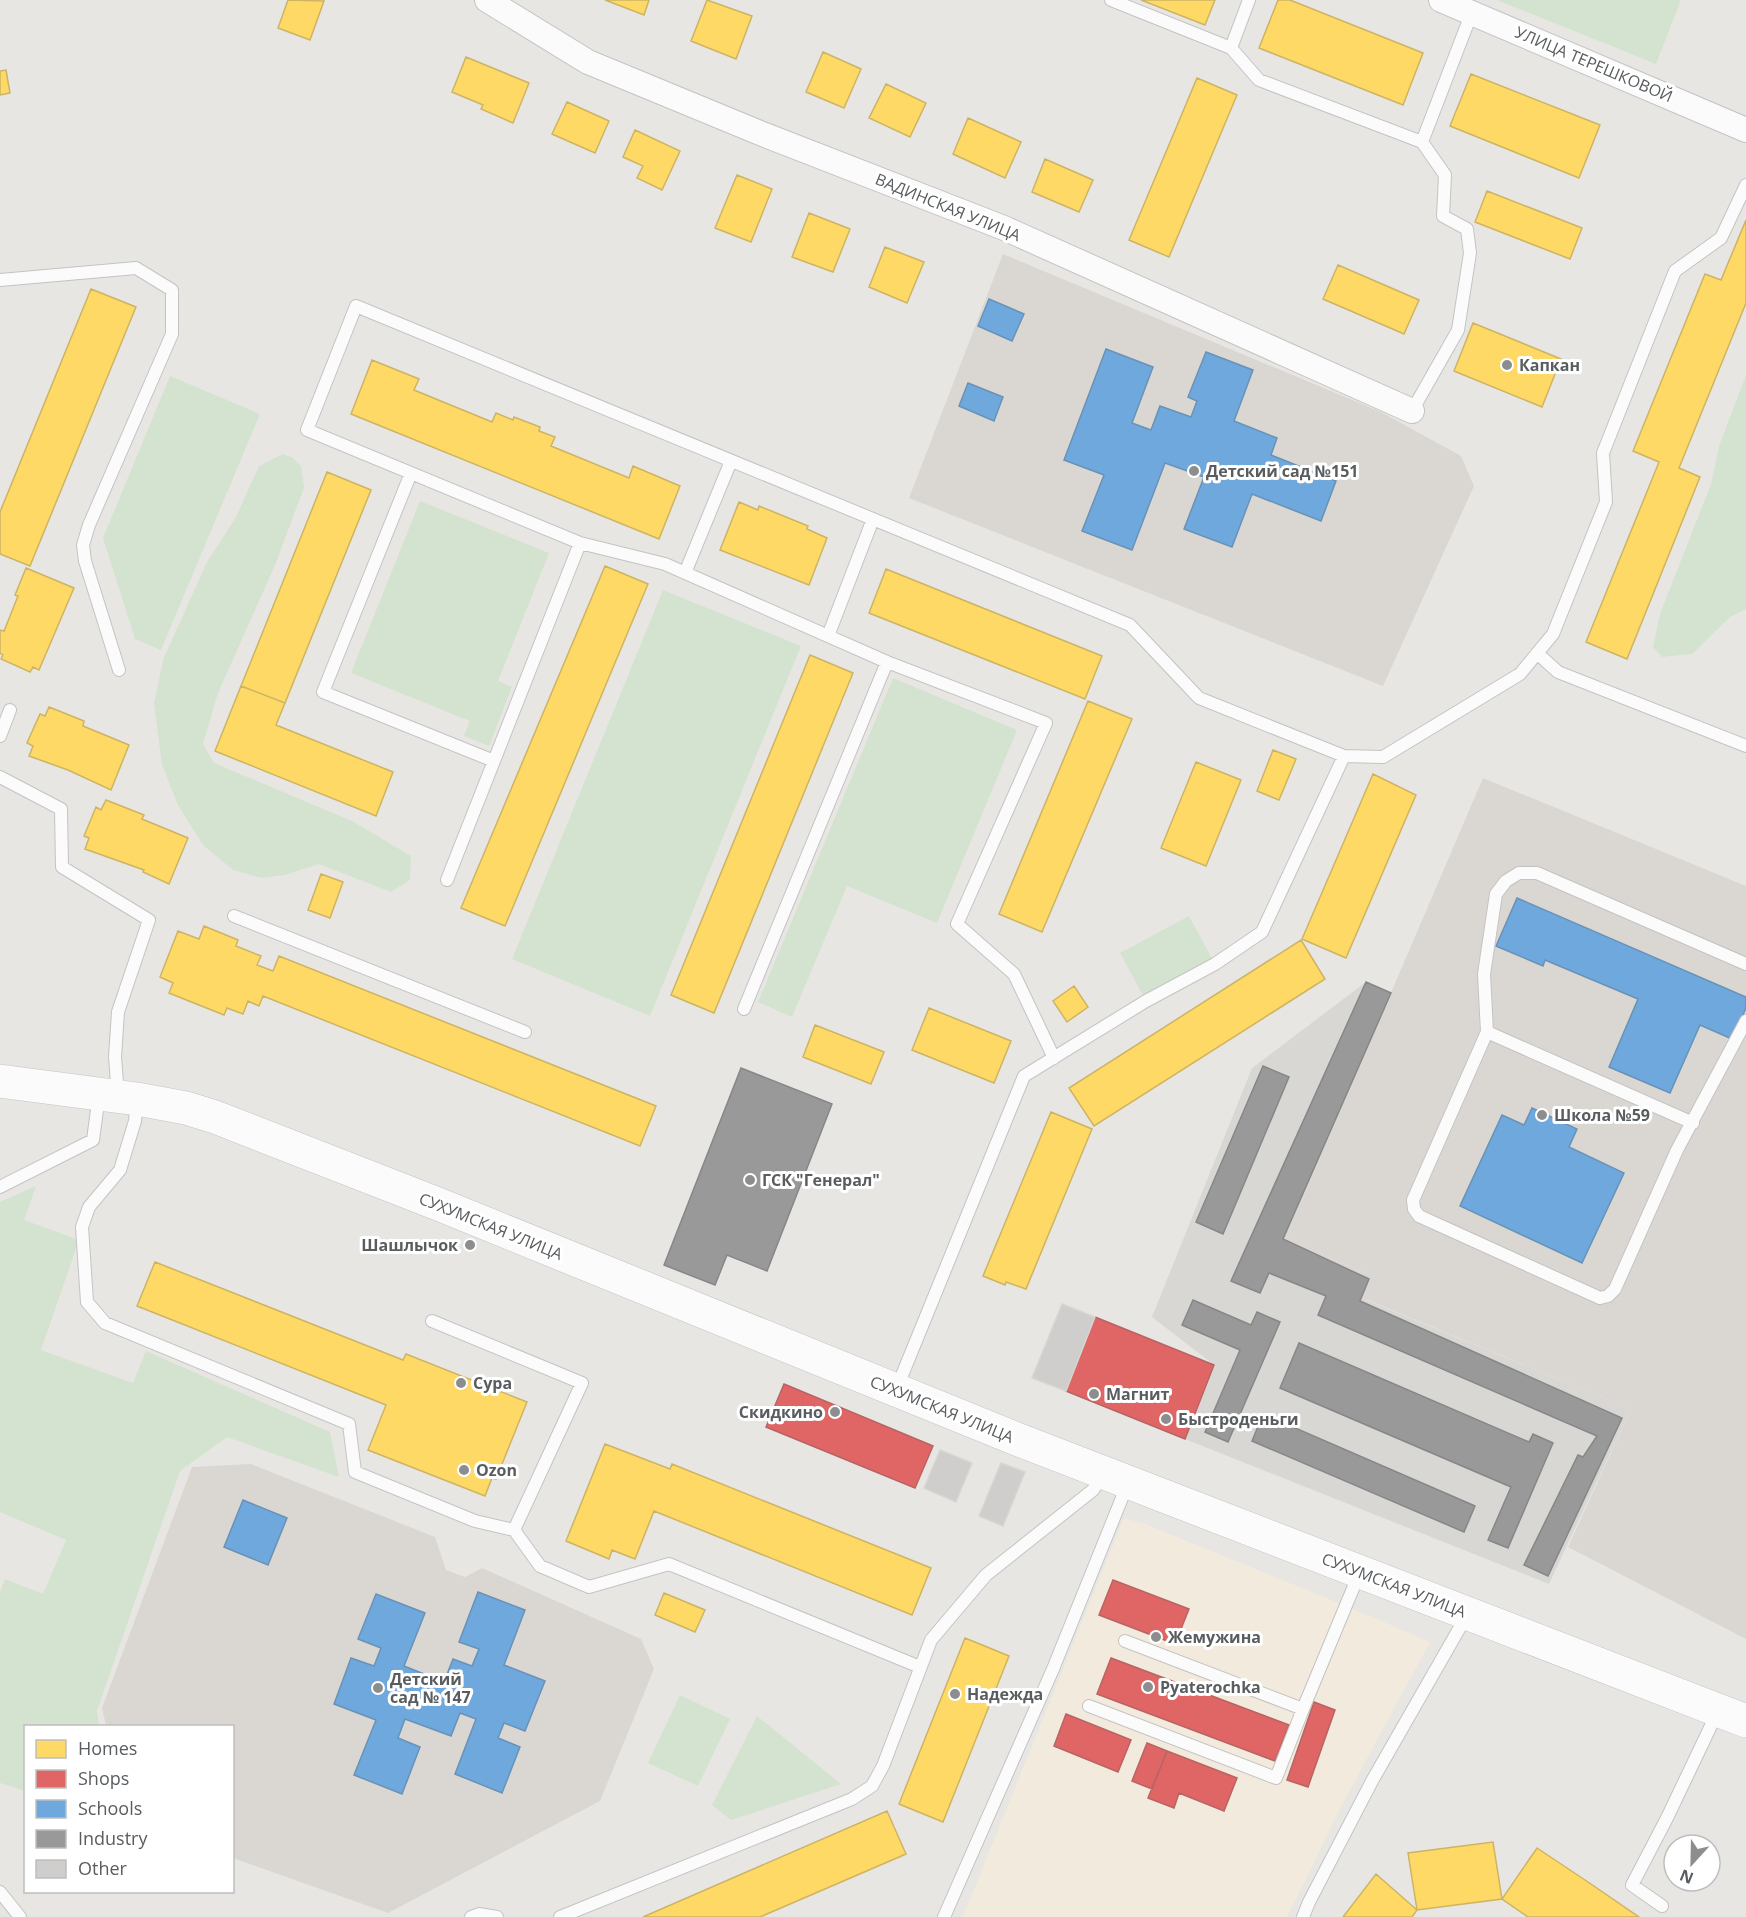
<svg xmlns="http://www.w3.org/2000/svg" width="1746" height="1917" font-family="'Open Sans',sans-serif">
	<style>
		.commercial { fill: #f2eadc }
		.industrial { fill: #d9d7d4 }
		.education { fill: #dad7d2 }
		.green { fill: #d3e3cf }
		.homes { fill: #ffd966; stroke: #cdb464; stroke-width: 1.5 }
		.shops { fill: #e06666; stroke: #b86364; stroke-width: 1.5 }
		.schools { fill: #6fa8dc; stroke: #6892b7; stroke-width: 1.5 }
		.industry { fill: #999; stroke: #868788; stroke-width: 1.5 }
		.building { fill: #d0cecc; stroke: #d8d5d2; stroke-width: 1.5 }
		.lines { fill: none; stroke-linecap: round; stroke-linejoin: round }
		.lane-casing { stroke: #c4c3c4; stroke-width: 14 }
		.street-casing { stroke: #c4c3c4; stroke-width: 26 }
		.secondary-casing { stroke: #c3c3c4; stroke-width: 34 }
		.lane { stroke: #fcfbfb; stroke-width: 12 }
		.street { stroke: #fcfbfb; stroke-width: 24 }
		.secondary { stroke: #fcfbfb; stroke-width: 33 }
		.poi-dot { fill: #8b8d8e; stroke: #fff; stroke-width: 2 }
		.labels { text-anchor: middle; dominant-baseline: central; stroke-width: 6; stroke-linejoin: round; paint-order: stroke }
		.street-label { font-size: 16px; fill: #595d60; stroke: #fff }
		.poi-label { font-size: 16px; font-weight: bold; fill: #595d60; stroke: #fff; text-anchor: start }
	</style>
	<rect width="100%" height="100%" fill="#e8e6e3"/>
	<path class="commercial" d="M1124,1518L1145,1524L1346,1606L1430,1642L1344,1801L1287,1917H963Z"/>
	<path class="industrial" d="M1366,982L1391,993L1286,1238L1374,1277L1366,1300L1631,1409L1549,1584L1185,1439L1214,1365L1152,1317L1252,1068Z"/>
	<path class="education" d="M1003,254L1381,412L1461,456L1474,486L1383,686L909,498Z
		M1483,778L1746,886V1639L1568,1547L1631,1409L1365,1299L1374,1277L1286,1238Z
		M251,1464L435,1537L446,1570L465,1577L482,1568L641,1639L654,1669L600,1801L388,1913L233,1858L232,1726H106L102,1708L192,1467Z"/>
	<path class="green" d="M1497,0H1681L1656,64Z
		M1746,375V609L1730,617L1692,654L1662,657L1653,647L1660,614L1711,484L1719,446Z
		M170,376L260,414L161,650L135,639L103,538Z
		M283,454L293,458L301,466L304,488L275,565L218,693L203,744L214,763L352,821L411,856L410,880L391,892L319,864L285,875L261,878L233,870L203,845L178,805L162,765L154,704L163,660L207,562L236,517L259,466Z
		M420,501L549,553L498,681L512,687L489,746L464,736L470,721L351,673Z
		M663,590L801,646L650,1016L512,959Z
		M893,678L1017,730L937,923L847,886L792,1017L758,1002Z
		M1189,916L1215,964L1146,1001L1120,953Z
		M36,1186L24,1220L79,1240L41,1350L133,1383L146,1351L330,1432L339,1477L227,1437L180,1471L97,1711L99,1726H26L25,1791L0,1783V1592L5,1579L43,1594L66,1540L0,1512V1202Z
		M680,1695L730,1719L698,1786L648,1763Z
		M757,1716L841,1784L731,1820L712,1805Z"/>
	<path class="homes" d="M288,0L324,1L310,40L278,28Z
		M605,0H649L644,15Z
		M707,0L752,16L736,59L691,41Z
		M1141,0H1215L1205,25Z
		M1278,0H1290L1423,53L1403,105L1259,48Z
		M823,52L861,69L844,108L806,92Z
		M466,57L529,83L513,123L481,109L483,105L452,92Z
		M6,70L10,93L0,95V71Z
		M1471,74L1600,125L1579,178L1450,126Z
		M1197,78L1237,95L1169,257L1129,240Z
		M886,84L926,103L910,137L869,118Z
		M567,102L609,121L595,153L552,134Z
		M968,118L1021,142L1005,178L953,154Z
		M635,130L680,151L662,190L637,178L643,166L623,157Z
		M1045,159L1093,180L1079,212L1032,192Z
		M737,175L772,189L751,242L715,228Z
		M1487,191L1582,228L1570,259L1475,222Z
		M809,213L850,229L833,272L792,257Z
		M1746,220V303L1679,468L1700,477L1627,659L1586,642L1659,462L1633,451L1705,274L1721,280Z
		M885,247L924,262L907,303L869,287Z
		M1338,265L1419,300L1404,334L1323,299Z
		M91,289L136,307L30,566L0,554V512Z
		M1473,323L1561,359L1542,407L1454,371Z
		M372,360L419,379L414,390L492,422L496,413L513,420L514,417L540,427L539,431L555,437L551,446L629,478L633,466L680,486L659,539L351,414Z
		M327,472L371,490L285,703L241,686Z
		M739,502L758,510L759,506L808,526L807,529L827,538L809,585L720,550Z
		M605,566L648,584L505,926L461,908Z
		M26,568L74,588L39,670L33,667L30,672L1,659L3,655L0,653V630L4,631L18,596L15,595Z
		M886,569L1102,656L1085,699L869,613Z
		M810,655L853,673L714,1013L671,995Z
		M241,686L285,703L276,725L393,772L376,816L215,751Z
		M1088,701L1132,719L1042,932L999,914Z
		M49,707L84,721L83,726L129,745L111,790L68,770L29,756L33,746L27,743L40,714L45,716Z
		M1273,750L1296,759L1279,800L1257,791Z
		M1196,762L1241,780L1206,866L1161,848Z
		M1373,774L1416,795L1346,958L1302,939Z
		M106,800L144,815L142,819L188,838L169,884L143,872L144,870L85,849L89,838L84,836L96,807L101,810Z
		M321,874L343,882L330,918L308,910Z
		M204,926L238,940L236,946L261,956L257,965L273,971L279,956L656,1106L640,1146L263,996L259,1006L248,1001L243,1014L227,1008L224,1015L169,993L173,983L160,977L178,931L199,939Z
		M1301,940L1325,979L1094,1126L1069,1088Z
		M1074,986L1088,1007L1067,1022L1053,1001Z
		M929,1008L1011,1041L994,1083L912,1050Z
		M815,1025L884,1052L871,1084L803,1057Z
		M1051,1112L1092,1129L1026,1289L1006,1282L1005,1285L983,1276Z
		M155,1262L403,1360L406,1354L527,1402L496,1479L492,1478L485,1496L368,1450L386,1405L137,1306Z
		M605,1444L670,1469L672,1464L931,1568L912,1615L654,1511L635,1559L612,1550L609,1559L566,1541Z
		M664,1593L705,1610L695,1632L655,1615Z
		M965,1638L1009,1656L943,1822L899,1804Z
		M887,1811L906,1854L760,1917H643Z
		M1493,1842L1502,1899L1417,1910L1408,1853Z
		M1537,1848L1588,1882L1639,1917H1528L1502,1899Z
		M1376,1874L1417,1910L1412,1917H1343Z"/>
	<path class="shops" d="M1095,1317L1214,1365L1185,1439L1066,1391Z
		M784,1384L933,1446L915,1488L766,1427Z
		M1113,1580L1189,1609L1175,1644L1099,1615Z
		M1111,1658L1289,1725L1275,1761L1097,1694Z
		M1314,1702L1335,1710L1308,1787L1287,1780Z
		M1066,1714L1131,1740L1118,1772L1054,1746Z
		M1147,1743L1167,1751L1152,1789L1132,1781Z
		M1167,1751L1237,1778L1224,1811L1179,1793L1174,1808L1148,1798Z"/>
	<path class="schools" d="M989,299L1024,314L1012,341L978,326Z
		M1106,349L1153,367L1132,423L1151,430L1160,406L1191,417L1197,401L1188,397L1206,352L1253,370L1234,421L1277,438L1271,455L1336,481L1321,521L1252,494L1232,547L1184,529L1204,477L1165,463L1132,550L1082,531L1104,475L1064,460Z
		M968,383L1003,397L994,421L959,406Z
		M1517,898L1746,997V1008L1732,1039L1700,1025L1670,1093L1609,1067L1638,999L1545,960L1543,966L1496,946Z
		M1532,1108L1577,1129L1569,1147L1624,1173L1582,1263L1460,1206L1502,1115L1524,1125Z
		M243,1500L287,1518L268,1565L224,1547Z
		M478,1592L525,1610L504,1665L545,1681L525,1731L504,1723L498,1738L520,1747L502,1793L455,1774L476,1719L460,1713L451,1736L405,1719L398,1738L420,1747L402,1794L354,1775L376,1720L334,1704L351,1658L374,1666L381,1648L358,1639L376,1594L425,1613L404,1666L444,1682L453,1659L472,1666L479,1649L459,1642Z"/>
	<path class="industry" d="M1366,982L1391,993L1283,1239L1369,1279L1360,1301L1622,1418L1548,1576L1524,1565L1578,1455L1583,1457L1597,1436L1318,1315L1326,1296L1269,1273L1260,1293L1231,1281Z
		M1263,1066L1289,1077L1223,1234L1196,1222Z
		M741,1068L832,1104L767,1271L727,1255L715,1285L664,1265Z
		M1193,1300L1251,1325L1257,1312L1280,1322L1228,1442L1205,1432L1240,1350L1182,1325Z
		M1299,1343L1529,1442L1533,1434L1553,1443L1508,1548L1488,1540L1511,1487L1280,1388Z
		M1263,1414L1475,1506L1464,1532L1252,1441Z"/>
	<path class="building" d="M1062,1304L1095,1317L1066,1391L1032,1378Z
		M940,1450L972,1463L956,1502L924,1488Z
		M1001,1463L1025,1472L1003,1526L979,1516Z"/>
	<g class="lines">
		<defs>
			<path id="lane" d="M1111,0L1231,48
				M1249,0L1231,48L1259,80L1422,142
				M0,280L136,268L172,290V334L89,525L83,545L85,561L119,670
				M1412,411L1458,330L1470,253L1467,229L1443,216L1445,175L1422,142L1472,12
				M411,473L323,692L494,761
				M580,543L307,430L356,306L1130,625L1199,698L1344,756L1383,757L1520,674L1553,634L1606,502L1603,453L1675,271L1721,238L1746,185
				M685,573L731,461
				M828,636L873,519
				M1537,653L1558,672L1746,746
				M0,736L10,710
				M0,777L61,809L62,867L149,920L118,1012L115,1057L118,1096
				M447,880L580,543L665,564L887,662
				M234,916L525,1032
				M1746,964L1537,873H1519L1506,881L1496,894L1484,974L1487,1032L1413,1200L1414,1209L1419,1216L1600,1298L1608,1296L1615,1289L1677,1150L1746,1021
				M744,1009L887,662L1046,723L957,924L1014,974L1054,1058
				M1487,1032L1693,1123
				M137,1100L135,1121L120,1170L89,1207L82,1227L87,1302L105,1323L349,1424L355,1472L475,1521L514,1530
				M0,1187L93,1140L99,1095
				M432,1321L582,1383L514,1530L540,1566L589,1587L669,1564L920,1667
				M896,1390L1024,1076L1146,1001L1215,964L1262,932L1344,756
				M1089,1706L1276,1778L1303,1709L1125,1641
				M1303,1709L1359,1574
				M0,1892L20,1917
				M1662,1906L1632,1885L1667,1818L1718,1711
				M471,1917L479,1914L497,1917
				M560,1917L852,1799L872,1786L883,1766L931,1640L986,1575L1093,1490L1103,1474
				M944,1917L1053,1669L1128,1483
				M1303,1917L1309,1902L1372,1781L1467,1615"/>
			<path id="street" d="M487,0L588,62L760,133L1004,228L1412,411
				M1441,0L1746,130"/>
			<path id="secondary" d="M0,1081L137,1099L186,1108L215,1117L438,1204L1014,1438L1746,1721"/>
		</defs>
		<use href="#lane" class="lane-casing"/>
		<use href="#street" class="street-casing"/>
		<use href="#secondary" class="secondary-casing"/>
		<use href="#lane" class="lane"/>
		<use href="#street" class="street"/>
		<use href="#secondary" class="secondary"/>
	</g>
	<g class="poi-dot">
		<circle cx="1507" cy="365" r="6"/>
		<circle cx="1194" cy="471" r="6"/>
		<circle cx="1542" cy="1115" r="6"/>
		<circle cx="750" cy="1180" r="6"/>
		<circle cx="470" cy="1245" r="6"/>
		<circle cx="461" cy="1383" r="6"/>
		<circle cx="1094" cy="1394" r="6"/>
		<circle cx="835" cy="1412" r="6"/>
		<circle cx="1166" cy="1419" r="6"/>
		<circle cx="464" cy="1470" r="6"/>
		<circle cx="1156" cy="1637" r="6"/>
		<circle cx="1148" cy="1687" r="6"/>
		<circle cx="378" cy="1688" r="6"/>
		<circle cx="955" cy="1694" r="6"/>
	</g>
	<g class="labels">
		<g class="street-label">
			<text transform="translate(1594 64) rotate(23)">УЛИЦА ТЕРЕШКОВОЙ</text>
			<text transform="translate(948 207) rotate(22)">ВАДИНСКАЯ УЛИЦА</text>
			<text transform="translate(491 1226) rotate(22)">СУХУМСКАЯ УЛИЦА</text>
			<text transform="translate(942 1409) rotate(22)">СУХУМСКАЯ УЛИЦА</text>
			<text transform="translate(1394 1585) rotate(21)">СУХУМСКАЯ УЛИЦА</text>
		</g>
		<g class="poi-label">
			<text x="1519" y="365">Капкан</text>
			<text x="1206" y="471">Детский сад №151</text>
			<text x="1554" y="1115">Школа №59</text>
			<text x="762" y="1180">ГСК "Генерал"</text>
			<text x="458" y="1245" text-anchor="end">Шашлычок</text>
			<text x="473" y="1383">Сура</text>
			<text x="1106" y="1394">Магнит</text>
			<text x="823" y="1412" text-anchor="end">Скидкино</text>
			<text x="1178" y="1419">Быстроденьги</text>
			<text x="476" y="1470">Ozon</text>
			<text x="1168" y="1637">Жемужина</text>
			<text x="390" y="1679">Детский<tspan x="390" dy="18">сад № 147</tspan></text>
			<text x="1160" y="1687">Pyaterochka</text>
			<text x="967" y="1694">Надежда</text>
		</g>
	</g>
	<rect x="24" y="1725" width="210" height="168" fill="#ffffff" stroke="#bdbebf" stroke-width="1.5"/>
	<rect x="36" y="1740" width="30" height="18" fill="#ffd966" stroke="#bdbebf" stroke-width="1.5"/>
	<text x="78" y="1755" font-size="18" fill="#595d60">Homes</text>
	<rect x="36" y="1770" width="30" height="18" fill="#e06666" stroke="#bdbebf" stroke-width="1.5"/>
	<text x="78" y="1785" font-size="18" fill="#595d60">Shops</text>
	<rect x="36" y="1800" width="30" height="18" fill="#6fa8dc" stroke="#bdbebf" stroke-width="1.5"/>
	<text x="78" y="1815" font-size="18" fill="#595d60">Schools</text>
	<rect x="36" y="1830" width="30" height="18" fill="#999999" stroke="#bdbebf" stroke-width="1.5"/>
	<text x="78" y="1845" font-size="18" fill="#595d60">Industry</text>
	<rect x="36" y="1860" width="30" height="18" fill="#d0cecc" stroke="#bdbebf" stroke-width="1.5"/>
	<text x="78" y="1875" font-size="18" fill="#595d60">Other</text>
	<g transform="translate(1692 1863) rotate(202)"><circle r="28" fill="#ffffff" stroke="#bdbebf" stroke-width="1.5"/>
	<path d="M0-4.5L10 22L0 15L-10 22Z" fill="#8b8d8e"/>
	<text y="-9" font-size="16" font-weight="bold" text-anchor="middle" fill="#595d60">N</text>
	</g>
</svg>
